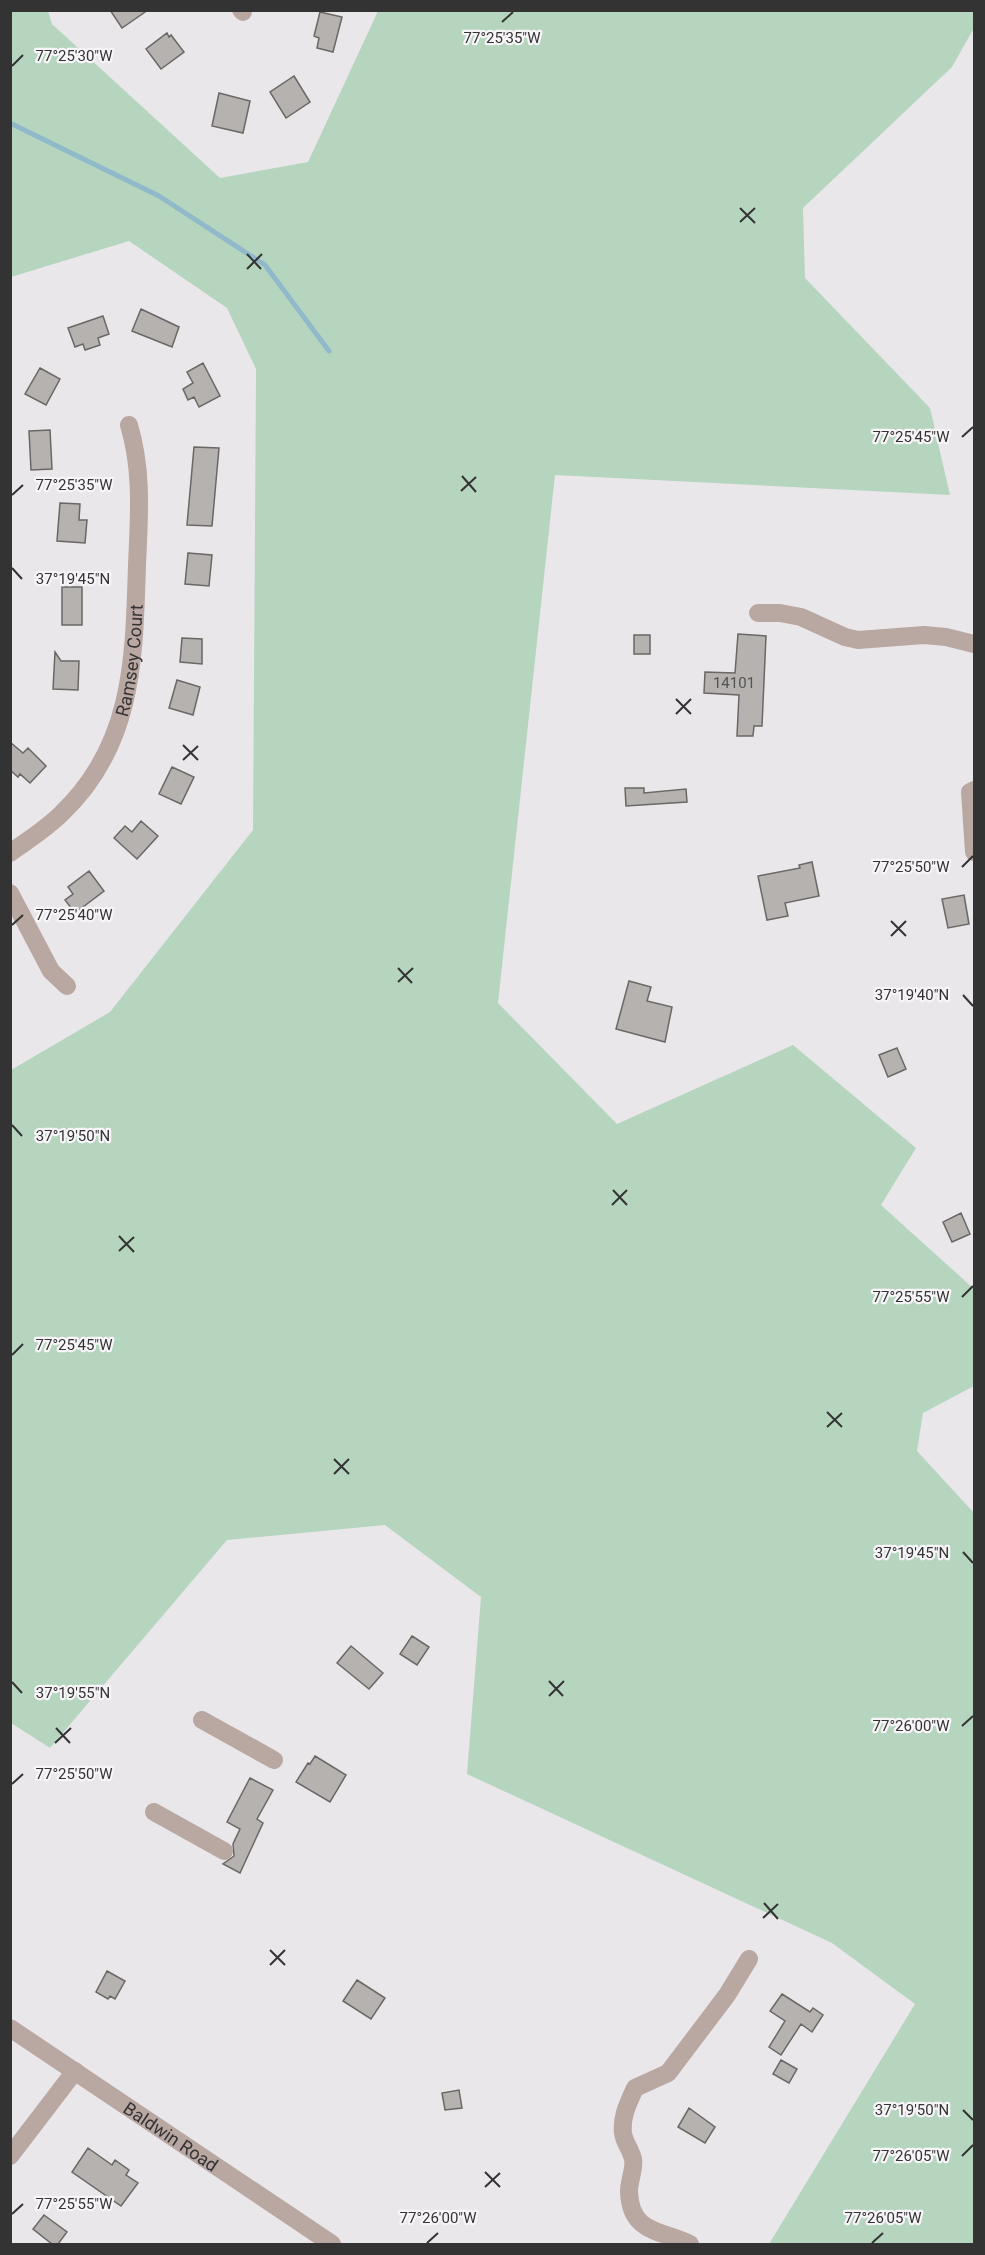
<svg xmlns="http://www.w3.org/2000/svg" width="985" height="2255" font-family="Roboto,sans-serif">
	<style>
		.green { fill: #b5d5bf }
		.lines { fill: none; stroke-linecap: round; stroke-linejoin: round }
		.stream { stroke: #90b9ca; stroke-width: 5 }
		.building { fill: #b5b2af; stroke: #6a6765; stroke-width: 1.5 }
		.minor { stroke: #b9a7a1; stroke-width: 18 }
		.ticks { fill: none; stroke: #343334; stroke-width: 2 }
		.labels { text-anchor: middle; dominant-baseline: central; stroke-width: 4.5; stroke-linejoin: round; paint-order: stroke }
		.number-label { font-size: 15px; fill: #545353 }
		.street-label { font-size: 18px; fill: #343334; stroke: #f7f5f8 }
		.ticks-label { font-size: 15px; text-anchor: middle; fill: #343334; stroke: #f7f5f8; stroke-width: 4.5; stroke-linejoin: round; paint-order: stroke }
	</style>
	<rect width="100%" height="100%" fill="#eae7eb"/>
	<path class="green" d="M11,10L48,11L52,24L220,178L308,162L378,11H974V28L952,67L803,208L805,278L930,408L950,495L555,475L498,1003L617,1124L793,1045L916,1148L881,1205L974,1289V1386L923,1413L917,1451L974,1513V2244H769L915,2004L832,1943L467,1774L481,1597L385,1525L227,1540L50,1748L11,1723V1070L110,1012L253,830L256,369L227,308L129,241L11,277Z"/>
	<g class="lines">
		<path class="stream" d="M10,123L159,196L265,265L329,351"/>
	</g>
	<path class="building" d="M110,10H148L122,28Z
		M320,12L342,17L333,52L317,48L319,38L314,36Z
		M167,33L169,37L171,35L184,52L161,69L146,49Z
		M294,76L310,102L286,118L270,92Z
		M219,93L250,101L243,133L212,126Z
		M141,309L179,327L172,347L132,331Z
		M103,316L109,334L98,338L100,345L85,350L83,344L75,347L68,328Z
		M203,363L220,396L199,407L194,397L188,400L183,389L193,383L187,372Z
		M40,368L60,379L46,405L25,394Z
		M50,430L52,469L31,470L29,431Z
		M194,447L219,448L212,526L187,525Z
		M60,503L80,504L79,520H87L85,543L57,541Z
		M188,553L212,555L209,586L185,584Z
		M62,587H82V625H62Z
		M738,634L766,636L762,726H754L753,736H737L739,695L704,693L705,672L735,673Z
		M634,635H650V654H634Z
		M182,638L202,639V664L180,662Z
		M55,652L61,661H79L78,690L53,689Z
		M177,680L200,687L193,715L169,708Z
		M10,742L23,753L28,748L46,766L30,783L20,774L18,777L10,770Z
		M172,767L194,777L181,804L159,794Z
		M625,788H644V793L686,789L687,802L626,806Z
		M141,821L158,836L137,859L114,838L125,826L132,832Z
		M812,862L819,896L785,903L788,916L767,920L758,876L800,868L799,865Z
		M89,871L104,891L75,913L65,900L73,894L68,887Z
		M964,895L969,924L948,928L942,899Z
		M629,981L651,987L647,1001L672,1007L665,1042L616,1029Z
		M897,1048L906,1069L888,1077L879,1055Z
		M961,1213L970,1234L952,1242L943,1222Z
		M412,1636L429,1647L417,1665L400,1654Z
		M351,1646L383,1673L369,1689L337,1663Z
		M315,1756L346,1775L330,1802L296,1782L308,1763L310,1764Z
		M250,1778L273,1790L257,1819L263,1823L240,1873L223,1864L234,1856L233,1844L240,1829L227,1822Z
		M107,1971L125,1981L115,1999L110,1996L108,1999L96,1992Z
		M357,1980L385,1998L371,2019L343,2001Z
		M782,1994L810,2012L813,2008L823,2015L812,2032L801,2024L781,2055L769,2047L785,2021L770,2011Z
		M781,2060L797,2069L789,2083L773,2074Z
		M459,2090L462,2108L445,2110L442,2093Z
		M689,2108L715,2127L705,2143L678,2127Z
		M88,2148L112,2165L115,2160L129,2170L126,2175L138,2183L121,2206L72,2172Z
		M44,2215L67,2232L58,2244H52L33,2229Z"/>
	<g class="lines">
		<g class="minor">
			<path d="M241,10L243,12"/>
			<path d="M758,613H780L801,617L845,637L858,640L924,635L946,637L974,644"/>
			<path d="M974,790L970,792L974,852"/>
			<path id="s1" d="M10,853C28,840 46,829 61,814C134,745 134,658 137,565C139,517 143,472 129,425"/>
			<path d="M10,893L51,971L67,986"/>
			<path d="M202,1720L274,1760"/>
			<path d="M154,1812L224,1851"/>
			<path id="s2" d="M10,2028L332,2244"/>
			<path d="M10,2156L75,2071"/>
			<path d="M690,2244C662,2230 630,2234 629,2191C629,2181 635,2168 633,2159C631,2150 624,2142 623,2133C621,2116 629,2102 635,2088L668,2073L727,1995L749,1959"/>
		</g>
	</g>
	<path class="ticks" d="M502,22L513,12M12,66L23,55M740,208L755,223M740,222L755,208M247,254L261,269M247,269L262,254M962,437L973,427M462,476L476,492M461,491L476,477M12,495L23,485M12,568L22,579M676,699L691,714M676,714L691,699M183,745L198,760M183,760L198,746M962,867L973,856M891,921L906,936M12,925L23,915M891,936L906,921M398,968L412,983M398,982L413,968M963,995L973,1006M12,1125L22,1136M613,1190L627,1205M612,1205L627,1190M119,1236L134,1252M119,1251L134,1237M962,1297L973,1286M12,1355L23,1344M827,1412L842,1427M827,1427L842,1413M334,1459L349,1474M334,1474L349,1459M963,1552L973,1563M549,1681L563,1696M12,1682L22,1693M549,1696L564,1681M962,1726L973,1716M56,1728L70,1743M55,1743L71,1728M12,1784L23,1774M764,1903L778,1919M763,1918L778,1904M270,1950L285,1965M270,1965L285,1950M963,2110L973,2120M962,2156L973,2145M485,2172L500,2187M485,2187L500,2173M12,2214L23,2204M427,2243L438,2233M872,2243L883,2233"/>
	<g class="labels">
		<g class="number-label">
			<text x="734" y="683">14101</text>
		</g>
		<g class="street-label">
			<text stroke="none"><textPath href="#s1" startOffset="237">Ramsey Court</textPath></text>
			<text stroke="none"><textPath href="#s2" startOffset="194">Baldwin Road</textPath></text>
		</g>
	</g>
	<g class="ticks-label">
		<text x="502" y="43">77°25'35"W</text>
		<text x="74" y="61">77°25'30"W</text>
		<text x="911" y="442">77°25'45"W</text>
		<text x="74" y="490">77°25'35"W</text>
		<text x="73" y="584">37°19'45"N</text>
		<text x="911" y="872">77°25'50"W</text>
		<text x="74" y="920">77°25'40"W</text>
		<text x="912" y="1000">37°19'40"N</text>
		<text x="73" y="1141">37°19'50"N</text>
		<text x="911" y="1302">77°25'55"W</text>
		<text x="74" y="1350">77°25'45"W</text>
		<text x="912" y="1558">37°19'45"N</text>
		<text x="73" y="1698">37°19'55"N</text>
		<text x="911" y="1731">77°26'00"W</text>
		<text x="74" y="1779">77°25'50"W</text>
		<text x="912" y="2115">37°19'50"N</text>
		<text x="911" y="2161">77°26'05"W</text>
		<text x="74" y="2209">77°25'55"W</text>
		<text x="438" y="2223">77°26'00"W</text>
		<text x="883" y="2223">77°26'05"W</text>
	</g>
	<rect width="985" height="2255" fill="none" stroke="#343334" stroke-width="24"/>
</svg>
